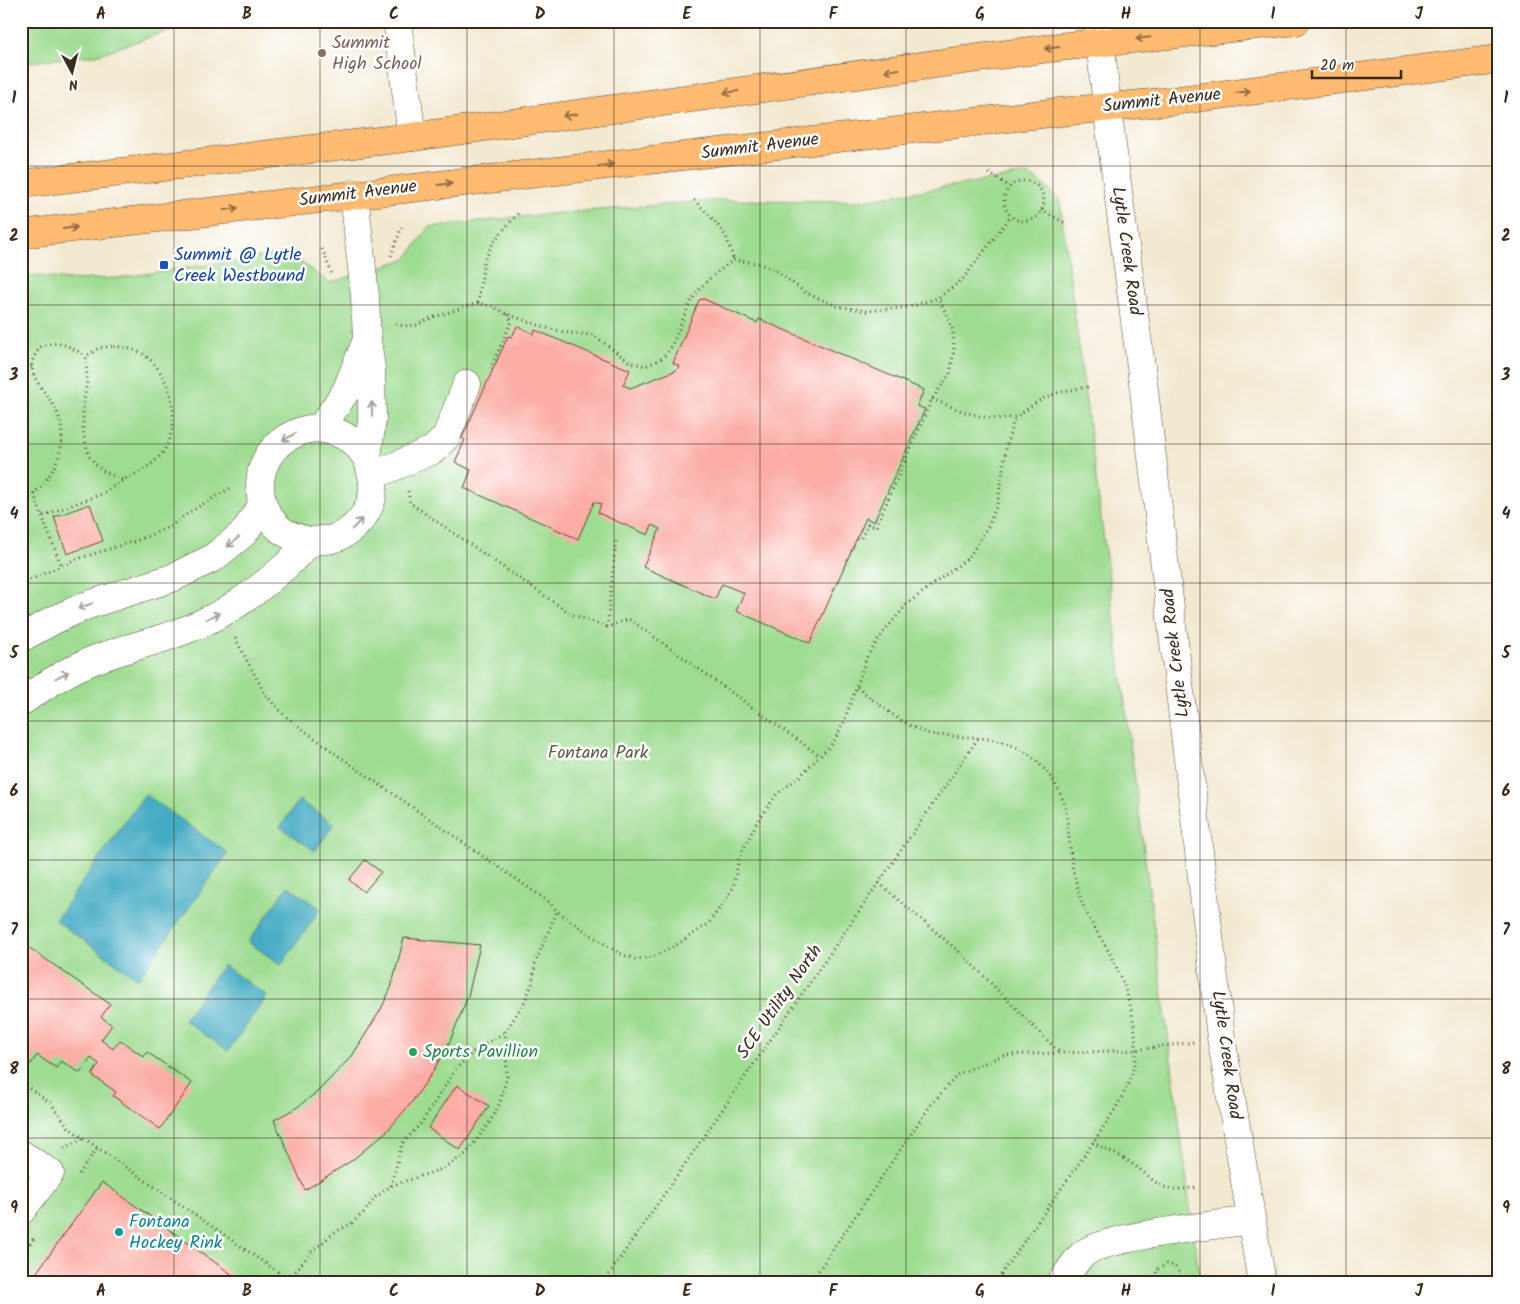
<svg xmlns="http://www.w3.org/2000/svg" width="1520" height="1304" font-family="Kalam,sans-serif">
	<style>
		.green { fill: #9edc91; stroke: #6c8358 }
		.water { fill: #45abc4; stroke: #406a71 }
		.building { fill: #fbaca4 }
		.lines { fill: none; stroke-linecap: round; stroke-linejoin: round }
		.minor-casing { stroke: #574739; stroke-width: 29 }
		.major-casing { stroke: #574739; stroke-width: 29 }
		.path { stroke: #574739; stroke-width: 3; stroke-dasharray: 1 4; stroke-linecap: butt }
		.minor { stroke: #fff; stroke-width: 28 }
		.major { stroke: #febb71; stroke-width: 28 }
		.oneway { stroke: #936b43 }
		.oneway2 { stroke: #a79f9a }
		.grid { fill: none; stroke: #3b2a1e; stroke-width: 1; stroke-opacity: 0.55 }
		.education-dot { fill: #8d6e63; stroke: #fff; stroke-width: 2 }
		.transit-dot { fill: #1a4fb4; stroke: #fff; stroke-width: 2 }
		.leisure-dot { fill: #2e9e5b; stroke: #fff; stroke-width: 2 }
		.culture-dot { fill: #0f9aa8; stroke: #fff; stroke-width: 2 }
		.labels { text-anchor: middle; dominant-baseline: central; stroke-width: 5; stroke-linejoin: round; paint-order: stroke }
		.education-label { font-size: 18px; fill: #785e54; stroke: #fff; text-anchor: start }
		.street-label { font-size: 18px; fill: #3b2a1e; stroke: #fff }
		.transit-label { font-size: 18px; fill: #164399; stroke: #fff; text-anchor: start }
		.park-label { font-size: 18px; fill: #595f40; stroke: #fff }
		.leisure-label { font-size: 18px; fill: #27864d; stroke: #fff; text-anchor: start }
		.culture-label { font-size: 18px; fill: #0d838f; stroke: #fff; text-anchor: start }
		.neatline { fill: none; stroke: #3b2a1e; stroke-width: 2 }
		.grid-label { font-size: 16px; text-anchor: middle; font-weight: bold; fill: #3b2a1e }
	</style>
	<rect width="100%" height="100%" fill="#fff"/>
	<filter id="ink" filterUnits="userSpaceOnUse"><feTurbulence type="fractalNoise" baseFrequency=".02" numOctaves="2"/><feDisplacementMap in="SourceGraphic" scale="10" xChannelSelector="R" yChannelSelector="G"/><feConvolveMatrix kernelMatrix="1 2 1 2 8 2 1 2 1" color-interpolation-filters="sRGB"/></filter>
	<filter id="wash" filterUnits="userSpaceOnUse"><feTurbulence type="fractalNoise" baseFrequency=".0096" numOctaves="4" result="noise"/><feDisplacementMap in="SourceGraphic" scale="20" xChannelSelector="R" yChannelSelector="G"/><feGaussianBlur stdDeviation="1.12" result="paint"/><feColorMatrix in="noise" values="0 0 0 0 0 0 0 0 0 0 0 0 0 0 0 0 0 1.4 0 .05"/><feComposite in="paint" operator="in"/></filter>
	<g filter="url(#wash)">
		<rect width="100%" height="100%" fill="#f3e9d1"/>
		<path class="green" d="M21,21H179L168,31L96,55L21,63Z
			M1027,174L1044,185L1060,201L1200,1283H21V274L68,280L117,278L289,253L329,283L406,259L429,227L537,215L721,200L857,201Z"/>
		<path class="water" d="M145,794L228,853L138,979L55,920Z
			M299,800L334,824L315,851L280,827Z
			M288,886L321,909L281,965L248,942Z
			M223,965L267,996L228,1051L184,1020Z"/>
		<g id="blocks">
			<path class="building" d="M704,299L757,323L759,319L924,390L917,406L925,409L874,522L866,518L810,643L736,611L744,593L722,584L715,599L643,567L660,529L652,525L648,535L598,513L601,504L594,502L578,539L464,488L471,470L455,462L465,440L462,438L508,336L512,337L517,326L534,334L535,330L630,370L623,385L630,388L677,370L679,366L673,363L699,300Z
				M90,504L103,541L67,554L54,517Z
				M365,860L381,872L364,892L349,880Z
				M404,938L480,945L468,996L450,1041L432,1073L412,1102L387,1131L351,1161L305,1190L274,1120L296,1108L317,1092L352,1056L380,1011L391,988Z
				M21,942L110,1004L101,1017L112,1025L101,1040L113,1049L120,1040L144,1057L147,1052L192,1083L160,1129L113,1096L116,1092L92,1075L99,1064L91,1058L80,1073L61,1061L56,1068L37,1055L31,1064L21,1057Z
				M457,1085L489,1106L460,1150L428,1128Z
				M102,1182L244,1283H29Z"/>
		</g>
	</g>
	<g filter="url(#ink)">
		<use href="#blocks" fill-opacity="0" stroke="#574739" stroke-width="1"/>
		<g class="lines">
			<defs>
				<path id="minor" d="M397,21L412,137
					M1098,21L1107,107L1144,390L1221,1037L1262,1283
					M354,194L365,296L367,340L371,368L372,419L367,458
					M321,428L346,391L366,342
					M372,476L433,450L446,437L467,384
					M21,638L54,620L85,606L172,578L213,558L244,533L263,504
					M21,702C41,688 60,675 82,665C110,652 140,646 169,636C187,630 210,620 227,610C247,599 271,579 288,564C294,558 306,544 313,542C319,539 326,541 332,539C354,533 374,510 373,486C373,478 371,471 369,464C362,444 343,432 323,429C314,427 303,430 294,434C255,451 248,503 281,530C290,537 302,539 313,542
					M21,1154L50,1173L21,1211
					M1061,1283C1068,1274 1074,1262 1082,1255C1101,1236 1219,1225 1251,1220"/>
				<path id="major" d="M21,184L412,137L1050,48L1296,21
					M21,234L1050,113L1172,101L1499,59"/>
			</defs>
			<use href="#minor" class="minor-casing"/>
			<use href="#major" class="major-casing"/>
			<path class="path" d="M989,173L1010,187
				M1004 201a20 20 0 1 1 40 0a20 20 0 1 1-40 0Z
				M694,200L714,220L726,237L734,260
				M1041,210L1067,224
				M322,249L332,274
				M391,256L402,226
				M478,303L484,261L494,241L519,212
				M396,324L404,326L416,325L434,317L478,303L494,307L507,314L547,328L569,333L593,335L630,362L645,366C650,364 657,362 662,358C675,348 683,314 692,300C702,283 718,271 734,260L758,263L775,270L806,293L837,306L867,311L909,307L938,298L962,280L1011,216
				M114,346C126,348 138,349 147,357C173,379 182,423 163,452C153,466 138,473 123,480L101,470L89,456L83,432V406L87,382L86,356L99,348Z
				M21,369L32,367
				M490,369L512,321L507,314
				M932,399C957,409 986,423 1014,417C1022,415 1030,406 1037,402C1053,392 1070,390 1088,387
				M408,491L410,503L571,614L607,627L629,619L820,756
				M34,494L42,516L102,494L122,481
				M21,503C51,484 73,446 56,410C50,396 34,384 32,367C31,359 37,352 41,346C62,340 68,346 86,356
				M42,516L61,565
				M861,538L868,524L876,527L932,399L950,374L954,349L953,332L948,317L938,298
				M21,584L74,560L141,539L169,527L190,512L232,487
				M607,627L616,541
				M235,638L265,694L284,715L333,752L549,902L557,911L592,936L619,953L635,959L653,957L678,944L708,924L722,905L733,888L739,858L757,822L777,794L800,776L833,743L843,724L867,657L883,633L907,604L969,557L989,525L998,501L1007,443L1015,416
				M857,687C880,705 902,725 930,734C937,736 946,735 953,736C980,738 1009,738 1032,757C1043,766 1054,780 1060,793C1069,812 1068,835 1071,856C1072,870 1077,886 1081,900C1089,922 1103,940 1113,960C1127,988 1135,1017 1136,1048C1136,1083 1111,1115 1093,1143
				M879,883L964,956L1059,1052
				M21,1083L51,1103L69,1128L294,1283
				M64,1148L84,1138
				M79,1174L98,1147
				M391,1186L402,1144L422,1122L455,1070L473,1052L505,1032
				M21,1256L34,1238
				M289,1279L311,1252L335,1232L351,1224L363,1213L376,1197L391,1186L442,1169L466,1154L490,1122L500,1103L507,1076L505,1032L524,1003L532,984L536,961L557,911
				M603,1283L979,737
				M810,1283L930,1106L958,1074L1004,1055L1136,1050L1194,1042
				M995,1283L1093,1143C1106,1149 1119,1155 1131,1163C1159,1182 1158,1194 1196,1187
				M1158,1283L1156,1270L1167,1264L1175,1266L1179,1273L1181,1283"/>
			<use href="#minor" class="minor"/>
			<use href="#major" class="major"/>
		</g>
		<defs><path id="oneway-shaft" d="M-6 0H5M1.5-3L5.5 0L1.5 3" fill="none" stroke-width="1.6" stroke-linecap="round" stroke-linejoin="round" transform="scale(1.25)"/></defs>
		<g class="oneway">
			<use href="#oneway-shaft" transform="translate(1143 38) rotate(174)"/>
			<use href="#oneway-shaft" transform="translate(1052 48) rotate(173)"/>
			<use href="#oneway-shaft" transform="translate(892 70) rotate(172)"/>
			<use href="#oneway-shaft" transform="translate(731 92) rotate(172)"/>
			<use href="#oneway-shaft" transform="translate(1243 92) rotate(-7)"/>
			<use href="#oneway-shaft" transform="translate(570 115) rotate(172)"/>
			<use href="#oneway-shaft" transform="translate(606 165) rotate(-7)"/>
			<use href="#oneway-shaft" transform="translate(445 184) rotate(-7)"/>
			<use href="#oneway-shaft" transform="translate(231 209) rotate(-7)"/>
			<use href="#oneway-shaft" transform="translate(70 228) rotate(-7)"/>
		</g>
		<g class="oneway2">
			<use href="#oneway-shaft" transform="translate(372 409) rotate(-91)"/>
			<use href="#oneway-shaft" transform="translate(289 437) rotate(151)"/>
			<use href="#oneway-shaft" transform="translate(357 524) rotate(-46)"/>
			<use href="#oneway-shaft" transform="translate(233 542) rotate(140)"/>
			<use href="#oneway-shaft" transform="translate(85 606) rotate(159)"/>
			<use href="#oneway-shaft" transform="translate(213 616) rotate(-24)"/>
			<use href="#oneway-shaft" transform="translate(62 675) rotate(-27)"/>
		</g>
	</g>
	<path class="grid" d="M174,21V1283M320,21V1283M467,21V1283M614,21V1283M760,21V1283M906,21V1283M1053,21V1283M1200,21V1283M1346,21V1283M21,166H1499M21,305H1499M21,444H1499M21,583H1499M21,721H1499M21,860H1499M21,999H1499M21,1138H1499"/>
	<circle class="education-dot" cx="322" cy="53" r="5"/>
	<rect class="transit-dot" x="159" y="260" width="10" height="10" rx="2.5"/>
	<circle class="leisure-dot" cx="413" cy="1052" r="5"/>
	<circle class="culture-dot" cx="119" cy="1232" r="5"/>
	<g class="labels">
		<g class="education-label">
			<text x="332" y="43">Summit<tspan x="332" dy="21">High School</tspan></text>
		</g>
		<g class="street-label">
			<text transform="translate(1162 101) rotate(-6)">Summit Avenue</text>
			<text transform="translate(760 147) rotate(-7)">Summit Avenue</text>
			<text transform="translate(358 194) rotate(-7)">Summit Avenue</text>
			<text transform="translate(1126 251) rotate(82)">Lytle Creek Road</text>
			<text transform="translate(1176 653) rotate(-97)">Lytle Creek Road</text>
			<text transform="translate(780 1002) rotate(-55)">SCE Utility North</text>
			<text transform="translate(1226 1055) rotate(82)">Lytle Creek Road</text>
		</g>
		<g class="transit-label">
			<text x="174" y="255">Summit @ Lytle<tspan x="174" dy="21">Creek Westbound</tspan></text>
		</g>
		<g class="park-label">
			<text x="598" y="753">Fontana Park</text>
		</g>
		<g class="leisure-label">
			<text x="423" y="1052">Sports Pavillion</text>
		</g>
		<g class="culture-label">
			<text x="129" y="1222">Fontana<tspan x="129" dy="21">Hockey Rink</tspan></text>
		</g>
	</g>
	<rect width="1520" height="1304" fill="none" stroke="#fff" stroke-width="55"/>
	<g transform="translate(72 72) rotate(173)" stroke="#ffffff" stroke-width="4" paint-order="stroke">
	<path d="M0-4L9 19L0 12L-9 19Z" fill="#3b2a1e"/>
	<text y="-8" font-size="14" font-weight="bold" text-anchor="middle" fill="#3b2a1e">N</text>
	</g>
	<path d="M1312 70v8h89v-8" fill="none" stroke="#3b2a1e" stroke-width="2.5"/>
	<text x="1320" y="70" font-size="15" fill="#3b2a1e" stroke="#ffffff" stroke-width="4" paint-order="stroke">20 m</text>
	<rect x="28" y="28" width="1464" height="1248" class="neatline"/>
	<g class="grid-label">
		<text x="101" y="19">A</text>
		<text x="247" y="19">B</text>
		<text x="394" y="19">C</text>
		<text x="540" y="19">D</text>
		<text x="687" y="19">E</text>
		<text x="833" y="19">F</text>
		<text x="980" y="19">G</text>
		<text x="1126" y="19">H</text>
		<text x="1273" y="19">I</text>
		<text x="1419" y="19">J</text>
		<text x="14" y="103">1</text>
		<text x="1506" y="103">1</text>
		<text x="14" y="241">2</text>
		<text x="1506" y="241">2</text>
		<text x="14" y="380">3</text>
		<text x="1506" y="380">3</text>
		<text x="14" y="519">4</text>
		<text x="1506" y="519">4</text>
		<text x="14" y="658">5</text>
		<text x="1506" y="658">5</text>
		<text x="14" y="796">6</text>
		<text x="1506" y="796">6</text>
		<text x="14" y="935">7</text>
		<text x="1506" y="935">7</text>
		<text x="14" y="1074">8</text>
		<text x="1506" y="1074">8</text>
		<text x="14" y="1213">9</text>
		<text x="1506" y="1213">9</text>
		<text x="101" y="1296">A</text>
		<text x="247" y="1296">B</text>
		<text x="394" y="1296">C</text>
		<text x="540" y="1296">D</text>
		<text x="687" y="1296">E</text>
		<text x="833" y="1296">F</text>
		<text x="980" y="1296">G</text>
		<text x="1126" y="1296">H</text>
		<text x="1273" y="1296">I</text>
		<text x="1419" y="1296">J</text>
	</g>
</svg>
